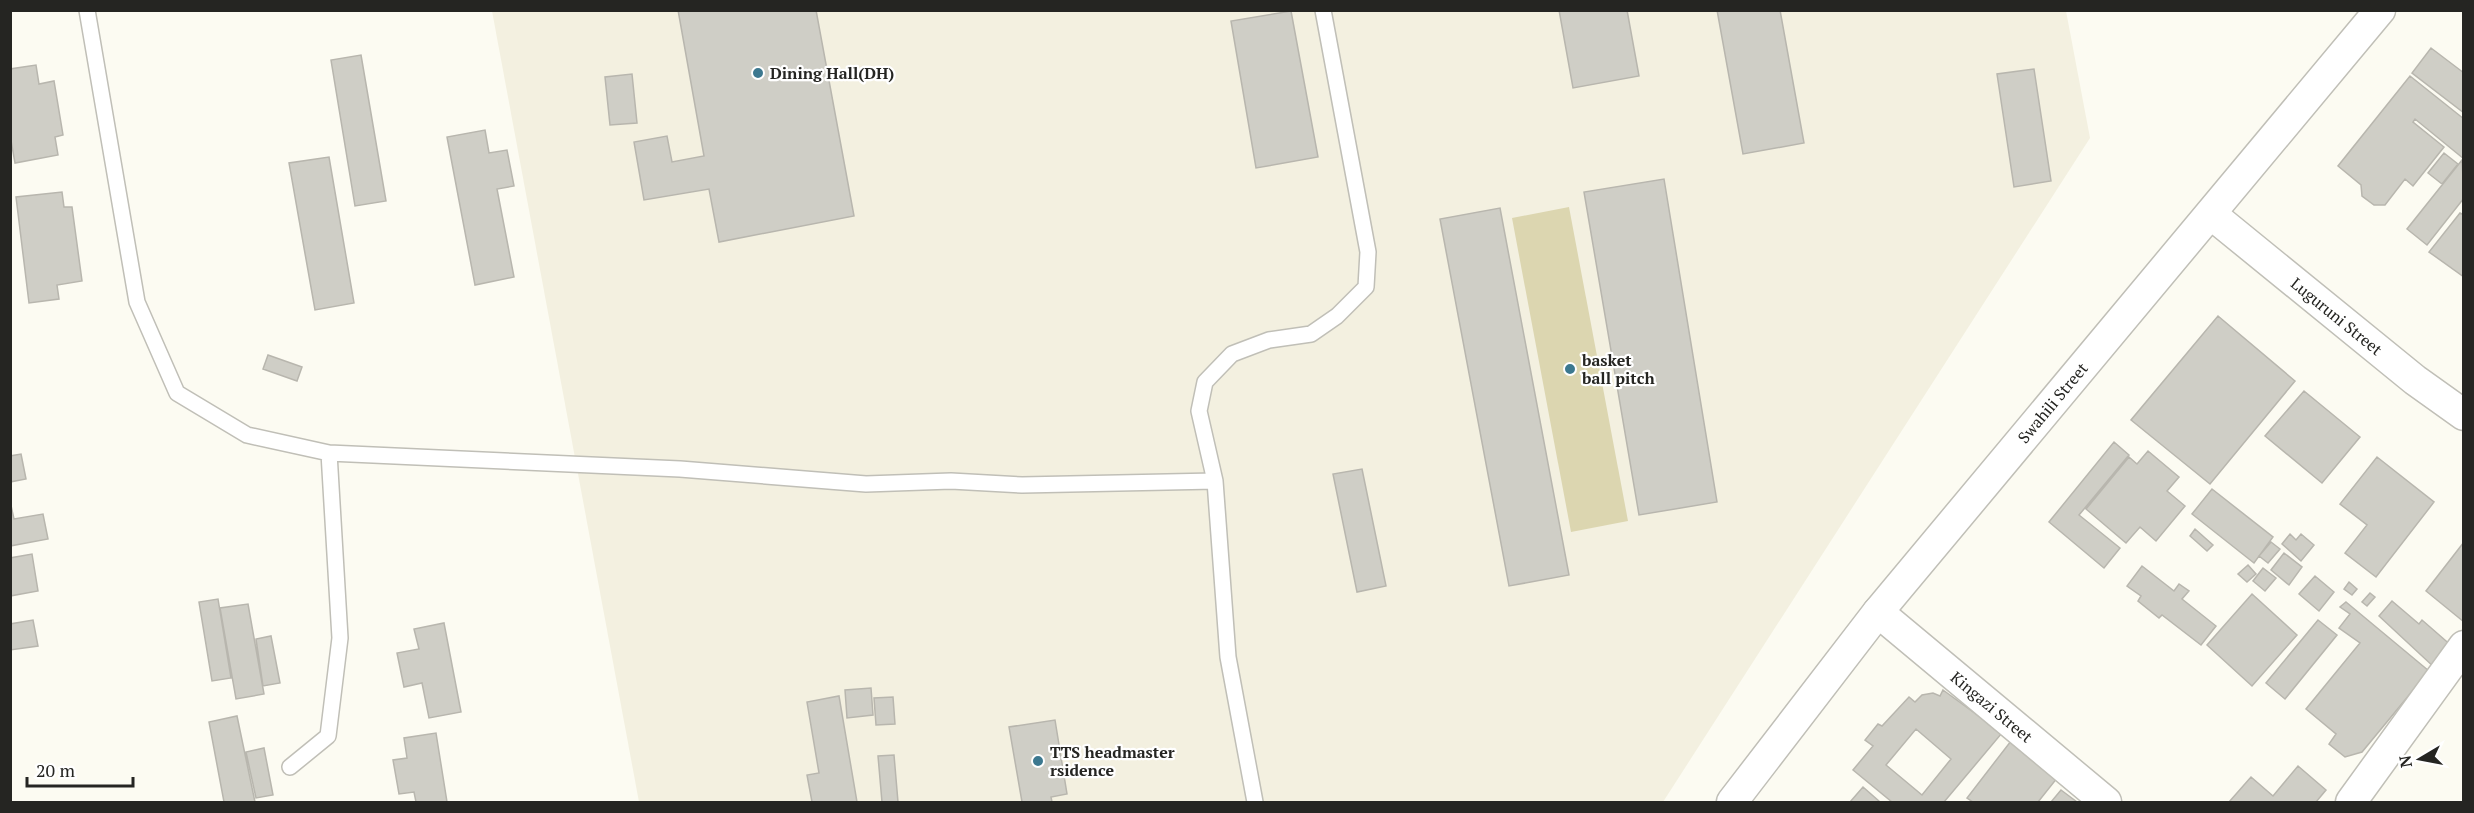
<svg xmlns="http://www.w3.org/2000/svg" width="2474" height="813" font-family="'PT Serif',serif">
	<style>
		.built { fill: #f3f0e0 }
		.green { fill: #dcd6b0 }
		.building { fill: #cfcec6; stroke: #b8b6ae; stroke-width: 1.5; fill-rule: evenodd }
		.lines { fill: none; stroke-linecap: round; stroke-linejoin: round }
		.lane-casing { stroke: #c0bfb7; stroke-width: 18 }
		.street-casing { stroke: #c0bfb7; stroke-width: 33 }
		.lane { stroke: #fff; stroke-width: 15 }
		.street { stroke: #fff; stroke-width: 30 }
		.poi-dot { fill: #3c788f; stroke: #fff; stroke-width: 2 }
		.labels { text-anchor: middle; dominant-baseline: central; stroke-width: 4.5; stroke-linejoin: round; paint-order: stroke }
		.poi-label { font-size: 16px; font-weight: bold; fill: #252522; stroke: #fff; text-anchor: start }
		.street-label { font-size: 16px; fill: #252522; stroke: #fff }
	</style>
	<rect width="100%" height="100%" fill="#fcfbf2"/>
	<path class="built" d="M492,11H2066L2090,138L1663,802H639Z"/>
	<path class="green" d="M1569,207L1628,521L1571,532L1512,218Z"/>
	<path class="building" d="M678,10H816L854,216L719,242L709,189L644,200L634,142L667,136L672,162L704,156Z
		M1559,10H1627L1639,76L1573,88Z
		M1717,10H1780L1804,143L1743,154Z
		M1291,11L1318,157L1256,168L1231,21Z
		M2431,48L2464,73V113L2412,73Z
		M361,55L386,201L355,206L331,60Z
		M36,65L39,84L54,81L63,135L55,137L58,155L15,163L10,135V69Z
		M2034,69L2051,181L2014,187L1997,74Z
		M632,74L637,123L610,125L605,77Z
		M2410,76L2464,119V159L2415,119L2413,122L2444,147L2413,186L2405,179L2385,205H2374L2362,196L2361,185L2338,166Z
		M485,130L489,153L507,150L514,186L497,189L514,277L475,285L447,137Z
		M2444,153L2458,164L2442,184L2428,173Z
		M329,157L354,303L315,310L289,163Z
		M2462,160L2464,198L2427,245L2407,229Z
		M1664,179L1717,502L1639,515L1584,192Z
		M62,192L64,207H72L82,281L57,285L59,299L29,303L16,197Z
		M1500,208L1569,575L1509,586L1440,219Z
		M2460,213L2464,215V277L2429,252Z
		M2218,316L2295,381L2210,484L2131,420Z
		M268,355L302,367L297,381L263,369Z
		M2304,391L2360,437L2322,483L2265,436Z
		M2114,442L2129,455L2079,515L2120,548L2104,568L2049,522Z
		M2148,451L2179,477L2167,491L2185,506L2156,541L2140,527L2126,543L2086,509L2129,457L2137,464Z
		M21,454L26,479L10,482V456Z
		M2377,457L2434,502L2376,577L2345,553L2367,525L2340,504Z
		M1362,469L1386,586L1357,592L1333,474Z
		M2212,489L2273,537L2254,563L2192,514Z
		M10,501L14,519L43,514L48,539L10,546Z
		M2195,529L2213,545L2207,551L2190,536Z
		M2290,534L2296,540L2301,534L2314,545L2301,561L2282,544Z
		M2271,542L2280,549L2268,563L2259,556Z
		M2464,542V622L2426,591Z
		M2284,553L2302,567L2289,585L2271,570Z
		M32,554L38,591L10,596V558Z
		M2248,565L2256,574L2247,582L2238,574Z
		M2142,566L2174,591L2179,584L2189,591L2182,599L2216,626L2201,645L2162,615L2159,618L2138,601L2141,596L2127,586Z
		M2263,568L2276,578L2265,591L2253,581Z
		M2315,576L2334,592L2319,611L2299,594Z
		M2349,582L2357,589L2352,595L2344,589Z
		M2370,593L2375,597L2367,606L2362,602Z
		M2252,594L2297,635L2252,686L2207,645Z
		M218,599L231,678L212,681L199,602Z
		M2392,601L2419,624L2422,620L2453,647L2436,669L2379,616Z
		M2346,602L2429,671L2362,752L2345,757L2329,744L2336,734L2306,709L2360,643L2339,628L2350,614L2340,607Z
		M248,604L264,694L236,699L220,608Z
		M33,620L38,646L10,650V624Z
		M2318,620L2337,635L2285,699L2266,683Z
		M444,623L461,712L429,718L422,683L404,687L397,653L419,649L414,629Z
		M271,636L280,683L263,686L256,639Z
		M871,688L873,715L847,718L845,690Z
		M1943,690L2002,733L1944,802H1892L1853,770L1873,746L1865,740L1878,724L1882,726L1909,697L1915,702L1922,695L1933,693L1940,696ZM1916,729L1951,759L1922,795L1886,765Z
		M839,696L857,802H812L807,775L819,773L807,702Z
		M893,697L895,724L876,725L874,698Z
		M237,716L255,802H224L209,722Z
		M1055,720L1067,794L1051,797L1052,802H1022L1009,727Z
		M436,733L447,802H416L414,792L399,794L393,760L407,758L404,738Z
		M2011,741L2058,777L2038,802H1973L1967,798Z
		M264,748L273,795L256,798L246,752Z
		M894,755L898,802H882L878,756Z
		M2298,766L2326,790L2316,802H2229L2251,777L2273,796Z
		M1863,787L1880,802H1850Z
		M2061,790L2077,802H2051Z"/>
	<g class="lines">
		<defs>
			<path id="lane" d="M87,10L137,302L177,393L247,435L329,453L680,469L866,484L951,481L1022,485L1215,481
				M290,767L328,736L340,638L329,453
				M1255,802L1228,657L1215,481L1199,411L1205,382L1232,354L1269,340L1311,334L1337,316L1366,287L1368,252L1323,10"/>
			<g id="street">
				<path id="s1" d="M2211,214L2415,380L2464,415"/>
				<path id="s2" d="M1878,612L2106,802"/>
				<path id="s3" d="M1732,802L1878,612L2380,10"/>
				<path d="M2351,802L2464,646"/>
			</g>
		</defs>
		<use href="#lane" class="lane-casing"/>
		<use href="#street" class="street-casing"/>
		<use href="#lane" class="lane"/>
		<use href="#street" class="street"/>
	</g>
	<g class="poi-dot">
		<circle cx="758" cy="73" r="6"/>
		<circle cx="1570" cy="369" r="6"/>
		<circle cx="1038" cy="761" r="6"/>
	</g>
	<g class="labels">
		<g class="poi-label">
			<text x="770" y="73">Dining Hall(DH)</text>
			<text x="1582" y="360">basket<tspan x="1582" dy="18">ball pitch</tspan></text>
			<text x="1050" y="752">TTS headmaster<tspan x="1050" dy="18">rsidence</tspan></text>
		</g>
		<g class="street-label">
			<text stroke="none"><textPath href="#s1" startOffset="162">Luguruni Street</textPath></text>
			<text stroke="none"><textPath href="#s3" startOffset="512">Swahili Street</textPath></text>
			<text stroke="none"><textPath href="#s2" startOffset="148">Kingazi Street</textPath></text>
		</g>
	</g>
	<rect width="2474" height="813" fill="none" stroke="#252522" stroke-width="24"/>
	<g transform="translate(2420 759) rotate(260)" stroke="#ffffff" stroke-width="4.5" paint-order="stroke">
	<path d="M0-4.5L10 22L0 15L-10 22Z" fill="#252522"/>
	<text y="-9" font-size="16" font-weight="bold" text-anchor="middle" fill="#252522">N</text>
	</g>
	<path d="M27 777v9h106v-9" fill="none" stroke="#252522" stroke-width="3"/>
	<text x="36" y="777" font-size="18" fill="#252522" stroke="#ffffff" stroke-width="4.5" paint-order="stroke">20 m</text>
</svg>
